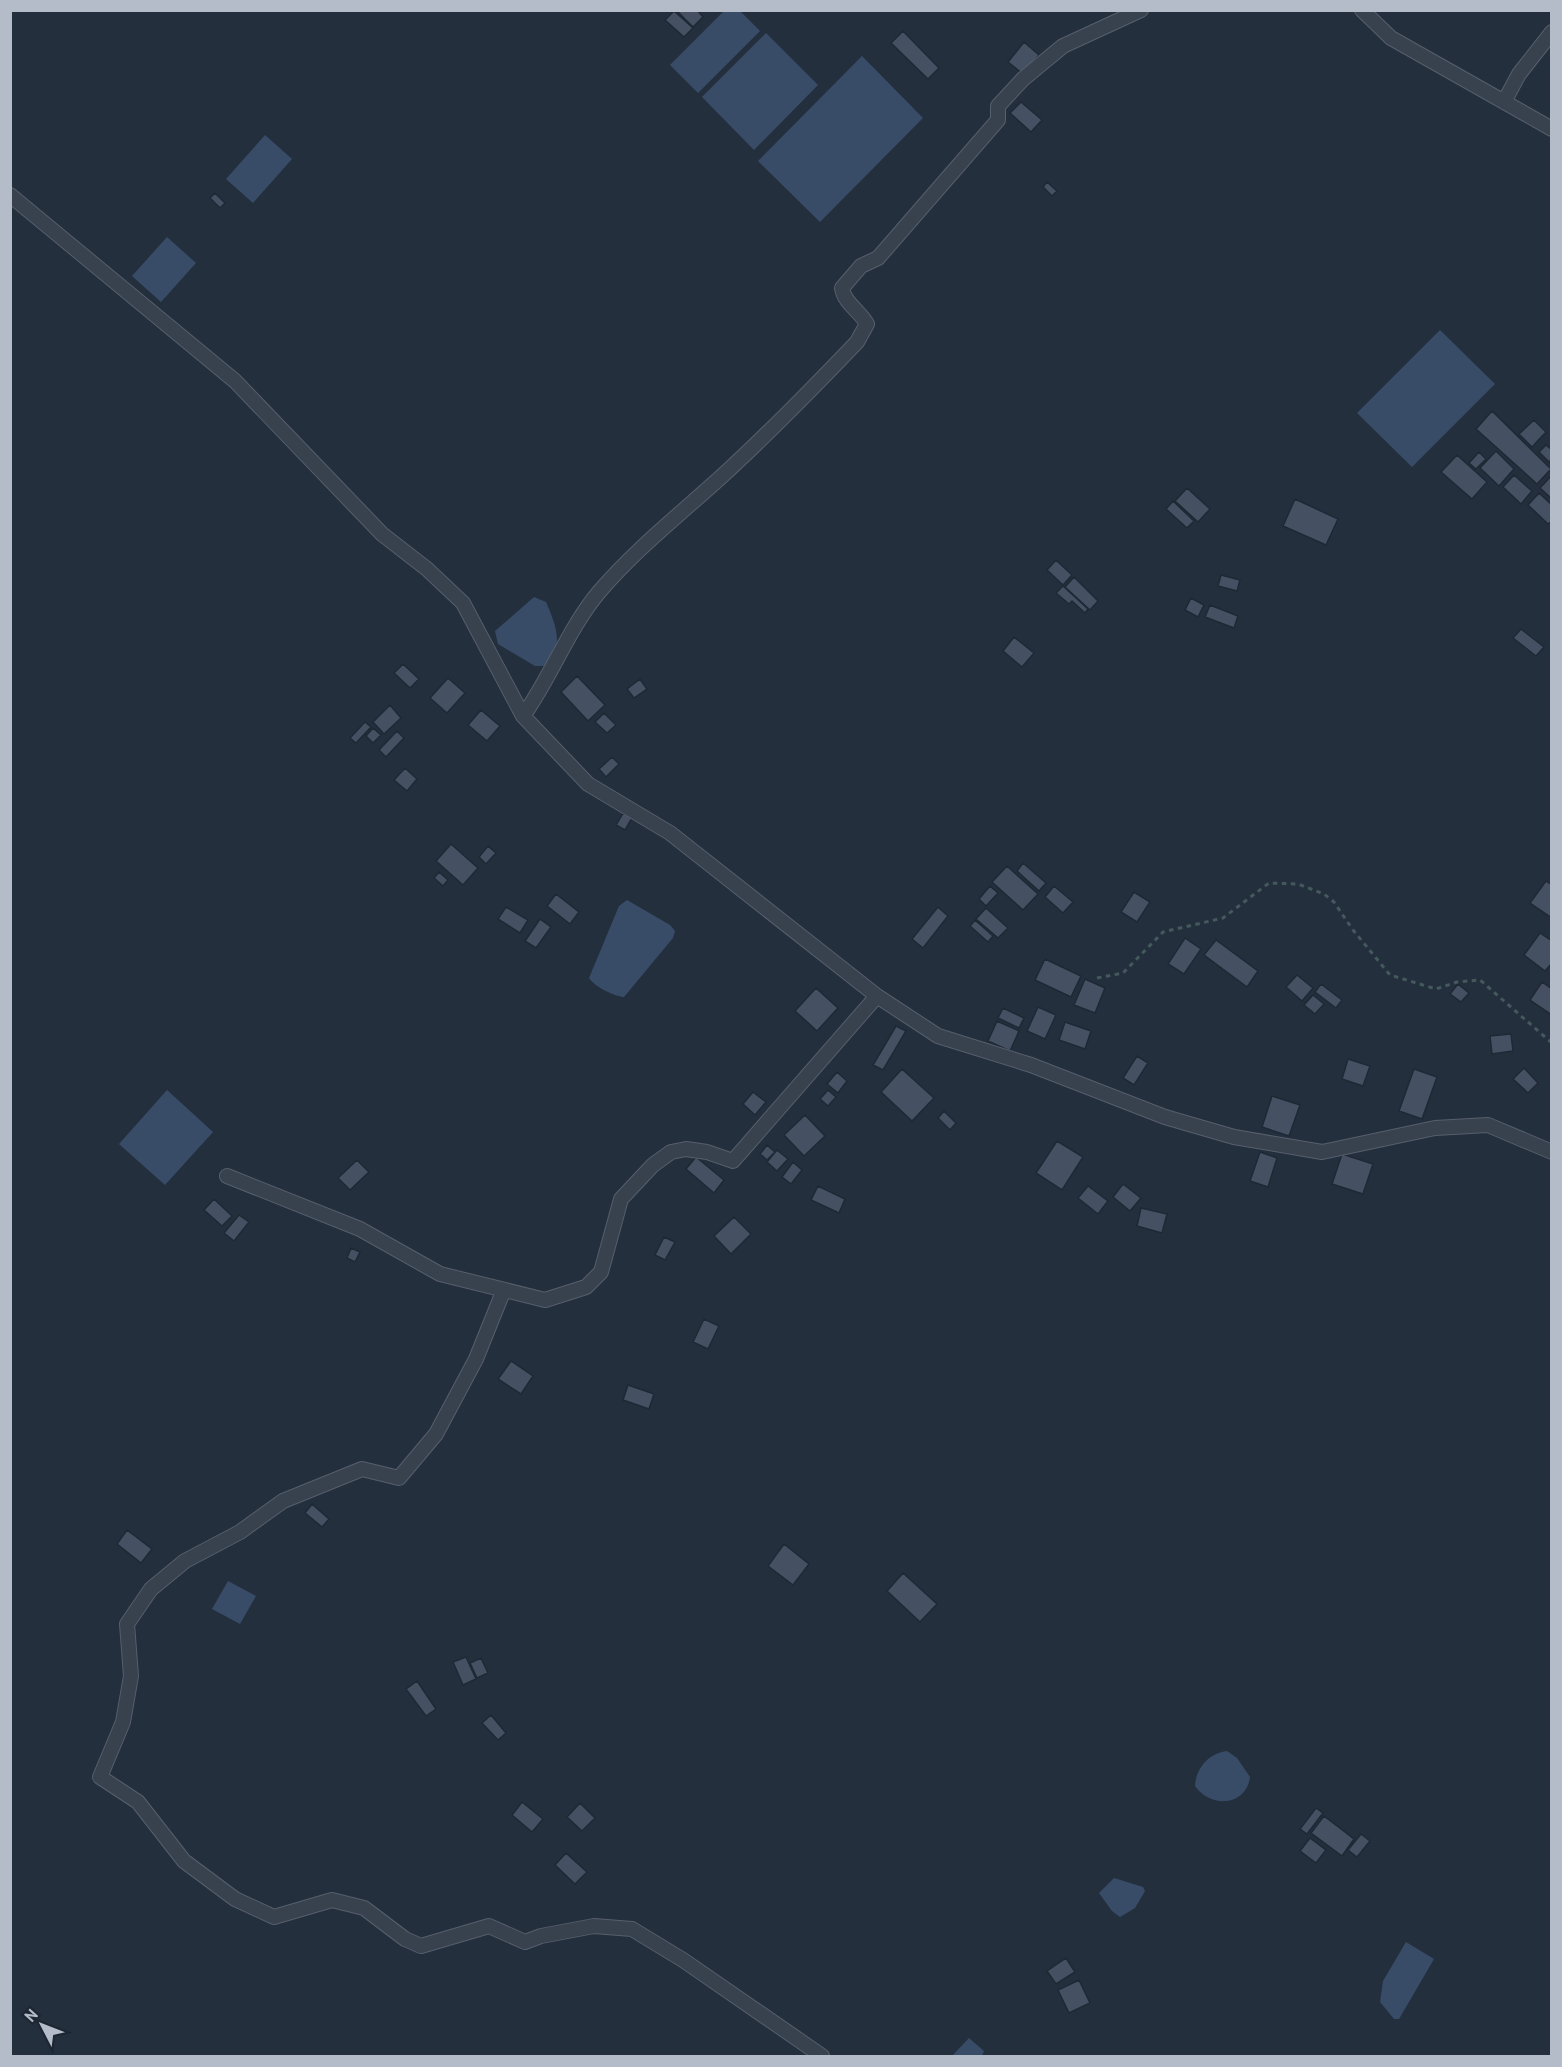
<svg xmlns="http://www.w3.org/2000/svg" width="1562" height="2067" font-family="'PT Sans',sans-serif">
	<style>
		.water { fill: #394c67 }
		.building { fill: #455162; stroke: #1f2835; stroke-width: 1.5 }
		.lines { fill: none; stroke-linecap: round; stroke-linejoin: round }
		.street-casing { stroke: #565f6c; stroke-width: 16 }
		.path { stroke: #44595c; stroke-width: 3; stroke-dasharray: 4.5 4.5; stroke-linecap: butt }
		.street { stroke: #38414e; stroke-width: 14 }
	</style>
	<rect width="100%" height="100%" fill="#242f3e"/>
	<path class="water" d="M725,10L740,11L760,31L698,93L670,65Z
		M766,33L818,85L754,150L702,97Z
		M862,56L923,118L820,222L758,161Z
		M265,135L292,159L253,203L226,179Z
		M167,237L196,263L161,302L132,276Z
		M1440,330L1495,384L1412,467L1357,413Z
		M534,597L546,602C555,623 566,647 544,666H535L498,644L495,631Z
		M627,900L670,925L675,931L673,938L624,997C614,996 595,987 589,978L619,906Z
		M167,1090L213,1132L165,1185L119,1144Z
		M228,1581L256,1596L240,1624L212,1609Z
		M1227,1751L1237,1758L1250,1777C1246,1807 1210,1808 1195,1786C1196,1768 1209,1753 1227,1751Z
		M1114,1878L1143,1887L1145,1891L1135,1908L1120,1917L1112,1911L1099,1893Z
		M1406,1942L1434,1959L1399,2019H1394L1380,2002L1383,1981Z
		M969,2038L984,2051L982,2056H952Z"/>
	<path class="building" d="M676,10H697L703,17L693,27Z
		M674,11L693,28L684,37L665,20Z
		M903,31L939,68L928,79L891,43Z
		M1024,42L1039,55L1023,74L1008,62Z
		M1021,102L1042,120L1031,132L1010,113Z
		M1047,182L1057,191L1052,196L1043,187Z
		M215,193L225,203L220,208L210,198Z
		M1492,411L1551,469L1537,484L1476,429Z
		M1534,420L1546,432L1532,447L1519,434Z
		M1546,445L1552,450L1550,463L1539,452Z
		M1496,451L1514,469L1499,486L1480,468Z
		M1479,452L1486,459L1476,469L1469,463Z
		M1457,455L1487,482L1472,499L1441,472Z
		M1514,475L1532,491L1521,504L1503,487Z
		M1552,475V499L1540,488Z
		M1187,488L1210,509L1198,522L1175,501Z
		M1539,493L1552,505V521L1548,524L1528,505Z
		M1295,499L1338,519L1326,545L1283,526Z
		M1173,501L1194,521L1187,528L1166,509Z
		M1056,560L1072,575L1063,585L1047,570Z
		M1221,575L1240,580L1237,591L1218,586Z
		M1074,577L1098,601L1090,610L1065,587Z
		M1063,586L1088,609L1085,613L1072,601L1069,604L1056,593Z
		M1191,598L1204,605L1198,617L1185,610Z
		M1210,605L1238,616L1234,628L1205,617Z
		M1521,629L1544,647L1536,656L1513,638Z
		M1014,637L1034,653L1022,667L1003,651Z
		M403,664L419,679L410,688L394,673Z
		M577,676L605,705L588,721L561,692Z
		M448,678L465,693L447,713L430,698Z
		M640,679L647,689L634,698L627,689Z
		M390,705L401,718L384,734L373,722Z
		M481,710L500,726L487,741L468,725Z
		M604,713L616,725L607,733L595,722Z
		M365,722L371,727L356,743L350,738Z
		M373,728L381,735L373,743L366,736Z
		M397,731L404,738L386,757L379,750Z
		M612,757L619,764L606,777L599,769Z
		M405,768L417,779L407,791L394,780Z
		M623,813L632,818L625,830L616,825Z
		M451,844L478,868L463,885L436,861Z
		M488,846L496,853L486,864L479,857Z
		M1023,863L1046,883L1039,891L1017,871Z
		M1007,866L1038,894L1023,910L992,882Z
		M439,872L448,880L443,886L434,878Z
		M1546,881L1552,885V918L1530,903Z
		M990,886L998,893L986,906L979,899Z
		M1054,886L1073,902L1063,913L1045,897Z
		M1134,892L1150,902L1137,922L1121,912Z
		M556,894L579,912L570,924L547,906Z
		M506,907L528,920L520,933L498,919Z
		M938,907L948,916L923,948L912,939Z
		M986,908L1008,928L998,938L976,919Z
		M540,919L551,927L536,948L525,941Z
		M975,920L993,936L988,942L970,926Z
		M1540,933L1552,941V963L1545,971L1524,955Z
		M1185,938L1201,949L1184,974L1168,964Z
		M1216,940L1258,971L1247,987L1204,955Z
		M1045,959L1081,976L1071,997L1035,980Z
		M1297,975L1313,988L1302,1001L1286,987Z
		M1085,979L1105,988L1095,1013L1074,1005Z
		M1542,982L1552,989V1015L1530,1000Z
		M1321,984L1342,1000L1336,1008L1315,992Z
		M1458,984L1469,993L1461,1002L1450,994Z
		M816,988L838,1008L817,1031L795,1011Z
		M1313,995L1324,1004L1315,1014L1304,1005Z
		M1038,1007L1056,1015L1045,1039L1027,1031Z
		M1003,1008L1024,1018L1019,1028L998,1018Z
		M997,1021L1019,1031L1010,1051L988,1041Z
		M1065,1022L1091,1031L1085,1049L1059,1040Z
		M896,1026L906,1031L883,1070L873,1065Z
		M1511,1034L1513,1051L1492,1054L1490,1036Z
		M1137,1056L1148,1063L1134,1085L1123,1078Z
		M1348,1059L1370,1066L1363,1086L1342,1079Z
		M1524,1068L1538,1083L1528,1093L1513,1079Z
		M902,1069L934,1098L912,1121L881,1092Z
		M1414,1069L1437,1077L1422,1119L1399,1111Z
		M837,1072L847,1081L838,1093L827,1084Z
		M828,1090L836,1097L828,1106L820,1099Z
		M753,1092L766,1102L755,1115L743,1104Z
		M1272,1096L1300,1105L1289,1136L1262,1127Z
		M944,1111L956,1123L950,1130L938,1118Z
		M805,1115L825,1136L804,1156L784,1135Z
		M1057,1141L1083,1157L1062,1190L1036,1173Z
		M767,1145L775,1152L767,1160L760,1154Z
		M777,1150L788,1159L777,1171L767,1162Z
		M1260,1152L1277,1158L1268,1187L1250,1181Z
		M1342,1154L1373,1164L1363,1194L1332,1184Z
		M696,1157L724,1180L714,1193L686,1169Z
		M357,1160L369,1172L350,1190L338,1178Z
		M793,1162L802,1170L791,1184L782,1177Z
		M1123,1184L1141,1198L1130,1211L1113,1197Z
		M818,1186L845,1199L839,1213L811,1200Z
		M1088,1186L1108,1201L1098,1214L1078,1198Z
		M214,1199L232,1216L222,1226L204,1210Z
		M1141,1208L1167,1214L1162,1233L1137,1226Z
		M239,1215L249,1222L234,1241L224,1233Z
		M734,1217L751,1234L731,1254L714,1236Z
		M664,1237L675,1242L665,1260L655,1255Z
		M351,1248L360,1252L355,1262L347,1258Z
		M704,1319L719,1326L708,1349L693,1342Z
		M511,1361L533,1376L521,1394L498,1379Z
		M628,1385L654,1394L649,1409L623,1400Z
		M312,1504L329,1519L322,1527L305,1513Z
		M127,1530L152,1549L141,1563L117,1544Z
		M784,1544L809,1564L793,1585L768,1566Z
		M903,1573L937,1604L920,1622L887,1591Z
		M466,1657L476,1679L463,1685L453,1662Z
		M481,1658L488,1673L477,1678L470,1663Z
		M417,1681L436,1709L426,1716L406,1689Z
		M491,1715L506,1733L498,1740L482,1723Z
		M522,1802L543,1819L532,1832L512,1815Z
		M580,1803L595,1818L582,1831L567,1817Z
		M1316,1808L1323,1813L1307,1834L1300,1829Z
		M1324,1816L1354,1839L1342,1856L1311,1833Z
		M1361,1834L1370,1841L1357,1857L1348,1850Z
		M1310,1838L1326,1850L1316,1863L1300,1851Z
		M566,1853L587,1872L575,1884L555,1865Z
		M1066,1958L1075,1972L1056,1984L1047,1971Z
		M1079,1980L1090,2003L1069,2013L1058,1990Z"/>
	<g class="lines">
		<defs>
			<path id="street" d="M1362,10L1391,38L1552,129
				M1504,102L1519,74L1552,32
				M10,195L235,381L382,534L427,569L463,603L523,716L588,784L670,833L877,996L938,1036L1031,1065L1165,1117L1234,1137L1322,1152L1435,1128L1488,1125L1552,1152
				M523,716C551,677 568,629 599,592C636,549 679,515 721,477C768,434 813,388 857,342L867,324C860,311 844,303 842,288L861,266L878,258L998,120V106L1023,79L1063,46L1141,10
				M227,1176L360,1229L440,1274L545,1300L586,1287L601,1272L621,1199L653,1165L671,1152L686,1149L707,1152L733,1161L877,996
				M503,1292L476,1359L436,1434L399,1478L362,1469L283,1501L240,1532L185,1561L151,1589L127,1624L131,1676L123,1722L100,1777L138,1802L184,1861L235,1899L274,1917L332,1900L364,1908L405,1939L421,1946L489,1926L525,1942L541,1936L594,1926L632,1929L683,1960L822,2056"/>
		</defs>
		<use href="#street" class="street-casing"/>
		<path class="path" d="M1097,978L1123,973L1163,932L1223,918L1269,883L1298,884L1324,894L1334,902L1353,930L1390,975L1436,989L1457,982L1480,980L1552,1043"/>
		<use href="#street" class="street"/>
	</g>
	<rect width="1562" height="2067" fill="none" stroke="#b4bcc9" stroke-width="24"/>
	<g transform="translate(42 2025) rotate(312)" stroke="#1d2633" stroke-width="4.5" paint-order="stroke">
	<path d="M0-4.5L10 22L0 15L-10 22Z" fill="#b4bcc9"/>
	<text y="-9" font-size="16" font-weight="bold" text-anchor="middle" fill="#b4bcc9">N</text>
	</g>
</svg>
